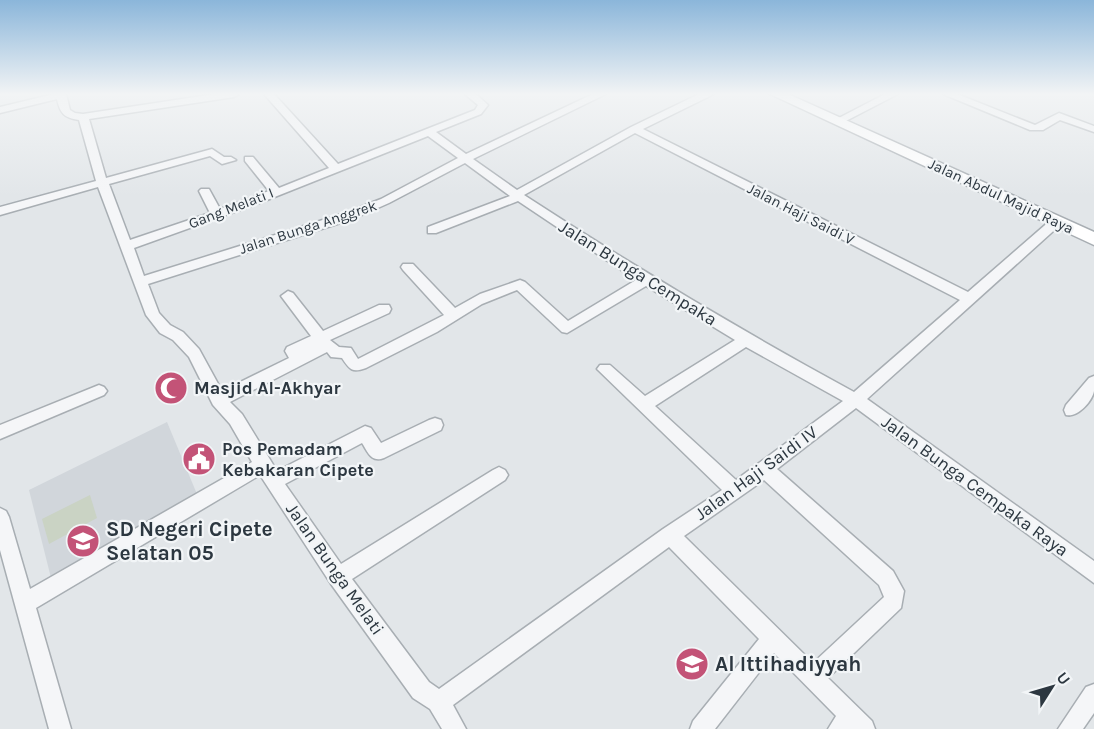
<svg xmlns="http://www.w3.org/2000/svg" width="1094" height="729" font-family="Karla,sans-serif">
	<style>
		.built { fill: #d1d6db }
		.green { fill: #cad3c4 }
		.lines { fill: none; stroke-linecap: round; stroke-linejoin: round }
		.street-casing { stroke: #a8aeb3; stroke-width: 3 }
		.secondary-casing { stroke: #a8aeb3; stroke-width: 3 }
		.street { fill: #f5f6f8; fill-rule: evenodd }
		.secondary { fill: #fff; fill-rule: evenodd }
		.labels { text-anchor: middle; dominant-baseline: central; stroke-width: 4.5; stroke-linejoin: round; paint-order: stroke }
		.far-street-label { font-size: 15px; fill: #2c3740; stroke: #f2f5f7 }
		.street-label { font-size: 18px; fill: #2c3740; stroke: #f2f5f7 }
		.poi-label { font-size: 18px; font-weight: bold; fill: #2c3740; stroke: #f2f5f7; text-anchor: start }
		.near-poi-label { font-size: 21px; font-weight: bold; fill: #2c3740; stroke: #f2f5f7; text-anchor: start }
	</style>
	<rect width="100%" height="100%" fill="#e2e6e9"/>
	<path class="built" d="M167,422L199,499L52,582L29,490Z"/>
	<path class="green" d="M90,495L97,518L49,544L42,519Z"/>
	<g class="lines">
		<defs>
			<path id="street" d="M54,94H66L70,110L75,113L83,114L215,94H239L234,97L89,119L106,178L212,149L224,157H231L236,160L222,164L210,156L109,184L130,240L210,213L199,191L201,189H209L220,209L269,191L245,161V157H253L279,188L329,168L264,94H274L338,164L475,110L478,105L465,94H476L488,105L481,114L436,132L466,154L593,94H606L473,159L517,190L631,127L699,94H709L708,97L643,129L968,292L1052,219H1060V225L867,399L1094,561V583L856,408L777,469L893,571L904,591L901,608L828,678L872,721L875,729H828L836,716L774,653L715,729H690L693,721L759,639L669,547L453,705L466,729H442L430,709L413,698L331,584L260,475L36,608L71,729H49L0,550V508L6,511L9,517L30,589L252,462L230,424L213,405L189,357L173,340L160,333L146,315L98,187L0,215V207L96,181L79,120C64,118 60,113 57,99L0,113V107ZM635,133L960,300L854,392C740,330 633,266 524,195ZM428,136L458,158L381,199L345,213L144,276L134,248L262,202ZM465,163L510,196L428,227V233H436L518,201L636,280L568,321L525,282L520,280L480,294L455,308L413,264H403L401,267L403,270L444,315L358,359L351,348L339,347L330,340L389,313L391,309L389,305H379L323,331L293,293L288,291L281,296L311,336L287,347L285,351L289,358L222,391L199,349L183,332L170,325L159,313L148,284L353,219L389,203ZM646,286L735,340L645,396L610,365H600L597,369L722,490L663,529L439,689L429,682L352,579L505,480L508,475L505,470L499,467L493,470L341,564L285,484L362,443C368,452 371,463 384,458L441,430L443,425L441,420L435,418L429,420L381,443L371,428L365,426L277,471L242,414L230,402L327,352L331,357L342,358C350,370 352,373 366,368L437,332L482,304L517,290L562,332L567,333ZM746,347L843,401L736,480L655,406ZM764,480L879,585L884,597L813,663L684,536Z
				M885,94H898L842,123L833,121Z
				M943,94H957L1035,125L1059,113L1094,126V132L1060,120L1043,130H1030Z
				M1094,376C1094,381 1094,387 1094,391C1092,402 1077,418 1066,415L1064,410L1066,405L1089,378Z
				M99,385L104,387L107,391L104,395L0,439V425Z
				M1094,684V713L1083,729H1058L1086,687Z"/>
			<path id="secondary" d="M697,94H713L706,98Z
				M770,94H788L1094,232V245Z"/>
		</defs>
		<use href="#street" class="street-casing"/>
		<use href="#secondary" class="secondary-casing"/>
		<use href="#street" class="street"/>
		<use href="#secondary" class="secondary"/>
	</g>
	<linearGradient id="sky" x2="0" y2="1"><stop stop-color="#8bb6da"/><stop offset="0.48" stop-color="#f2f4f5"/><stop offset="1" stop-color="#f2f4f5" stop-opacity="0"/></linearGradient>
	<rect width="1094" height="196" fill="url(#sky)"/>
	<defs>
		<symbol id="mosque-disc" viewBox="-11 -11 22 22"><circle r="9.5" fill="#c35377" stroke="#f2f5f7"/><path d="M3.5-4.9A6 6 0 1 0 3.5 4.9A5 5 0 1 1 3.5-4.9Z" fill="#fff"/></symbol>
		<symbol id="civic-disc" viewBox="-11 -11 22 22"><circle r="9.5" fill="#c35377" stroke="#f2f5f7"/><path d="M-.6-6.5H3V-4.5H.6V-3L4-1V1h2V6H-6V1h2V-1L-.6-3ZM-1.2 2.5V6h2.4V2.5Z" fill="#fff"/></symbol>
		<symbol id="school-disc" viewBox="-11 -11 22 22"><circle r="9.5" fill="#c35377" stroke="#f2f5f7"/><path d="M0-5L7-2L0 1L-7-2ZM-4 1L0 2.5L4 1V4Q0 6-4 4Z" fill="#fff"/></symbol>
	</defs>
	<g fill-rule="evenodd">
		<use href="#mosque-disc" x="152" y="369" width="38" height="38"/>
		<use href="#civic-disc" x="180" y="440" width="38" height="38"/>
		<use href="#school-disc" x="64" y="522" width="38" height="38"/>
		<use href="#school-disc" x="673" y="645" width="38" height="38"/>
	</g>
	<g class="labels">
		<g class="far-street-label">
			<text transform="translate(1001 196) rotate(25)">Jalan Abdul Majid Raya</text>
			<text transform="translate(231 208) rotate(-21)">Gang Melati I</text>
			<text transform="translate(801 214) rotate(27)">Jalan Haji Saidi V</text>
			<text transform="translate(308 227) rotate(-18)">Jalan Bunga Anggrek</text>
		</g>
		<g class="street-label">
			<text transform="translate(638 273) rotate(32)">Jalan Bunga Cempaka</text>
			<text transform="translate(756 473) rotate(-36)">Jalan Haji Saidi IV</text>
			<text transform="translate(975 486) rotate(36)">Jalan Bunga Cempaka Raya</text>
			<text transform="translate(335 569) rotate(55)">Jalan Bunga Melati</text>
		</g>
		<g class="poi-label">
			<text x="194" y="388">Masjid Al-Akhyar</text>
			<text x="222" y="449">Pos Pemadam<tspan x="222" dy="21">Kebakaran Cipete</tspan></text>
		</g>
		<g class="near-poi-label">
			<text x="106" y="529">SD Negeri Cipete<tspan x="106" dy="24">Selatan 05</tspan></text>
			<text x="715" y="664">Al Ittihadiyyah</text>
		</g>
	</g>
	<g transform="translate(1052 687) rotate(53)" stroke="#f2f5f7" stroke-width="4.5" paint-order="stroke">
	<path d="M0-4.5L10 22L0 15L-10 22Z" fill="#2c3740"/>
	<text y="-9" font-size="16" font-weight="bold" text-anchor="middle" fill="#2c3740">U</text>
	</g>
</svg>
